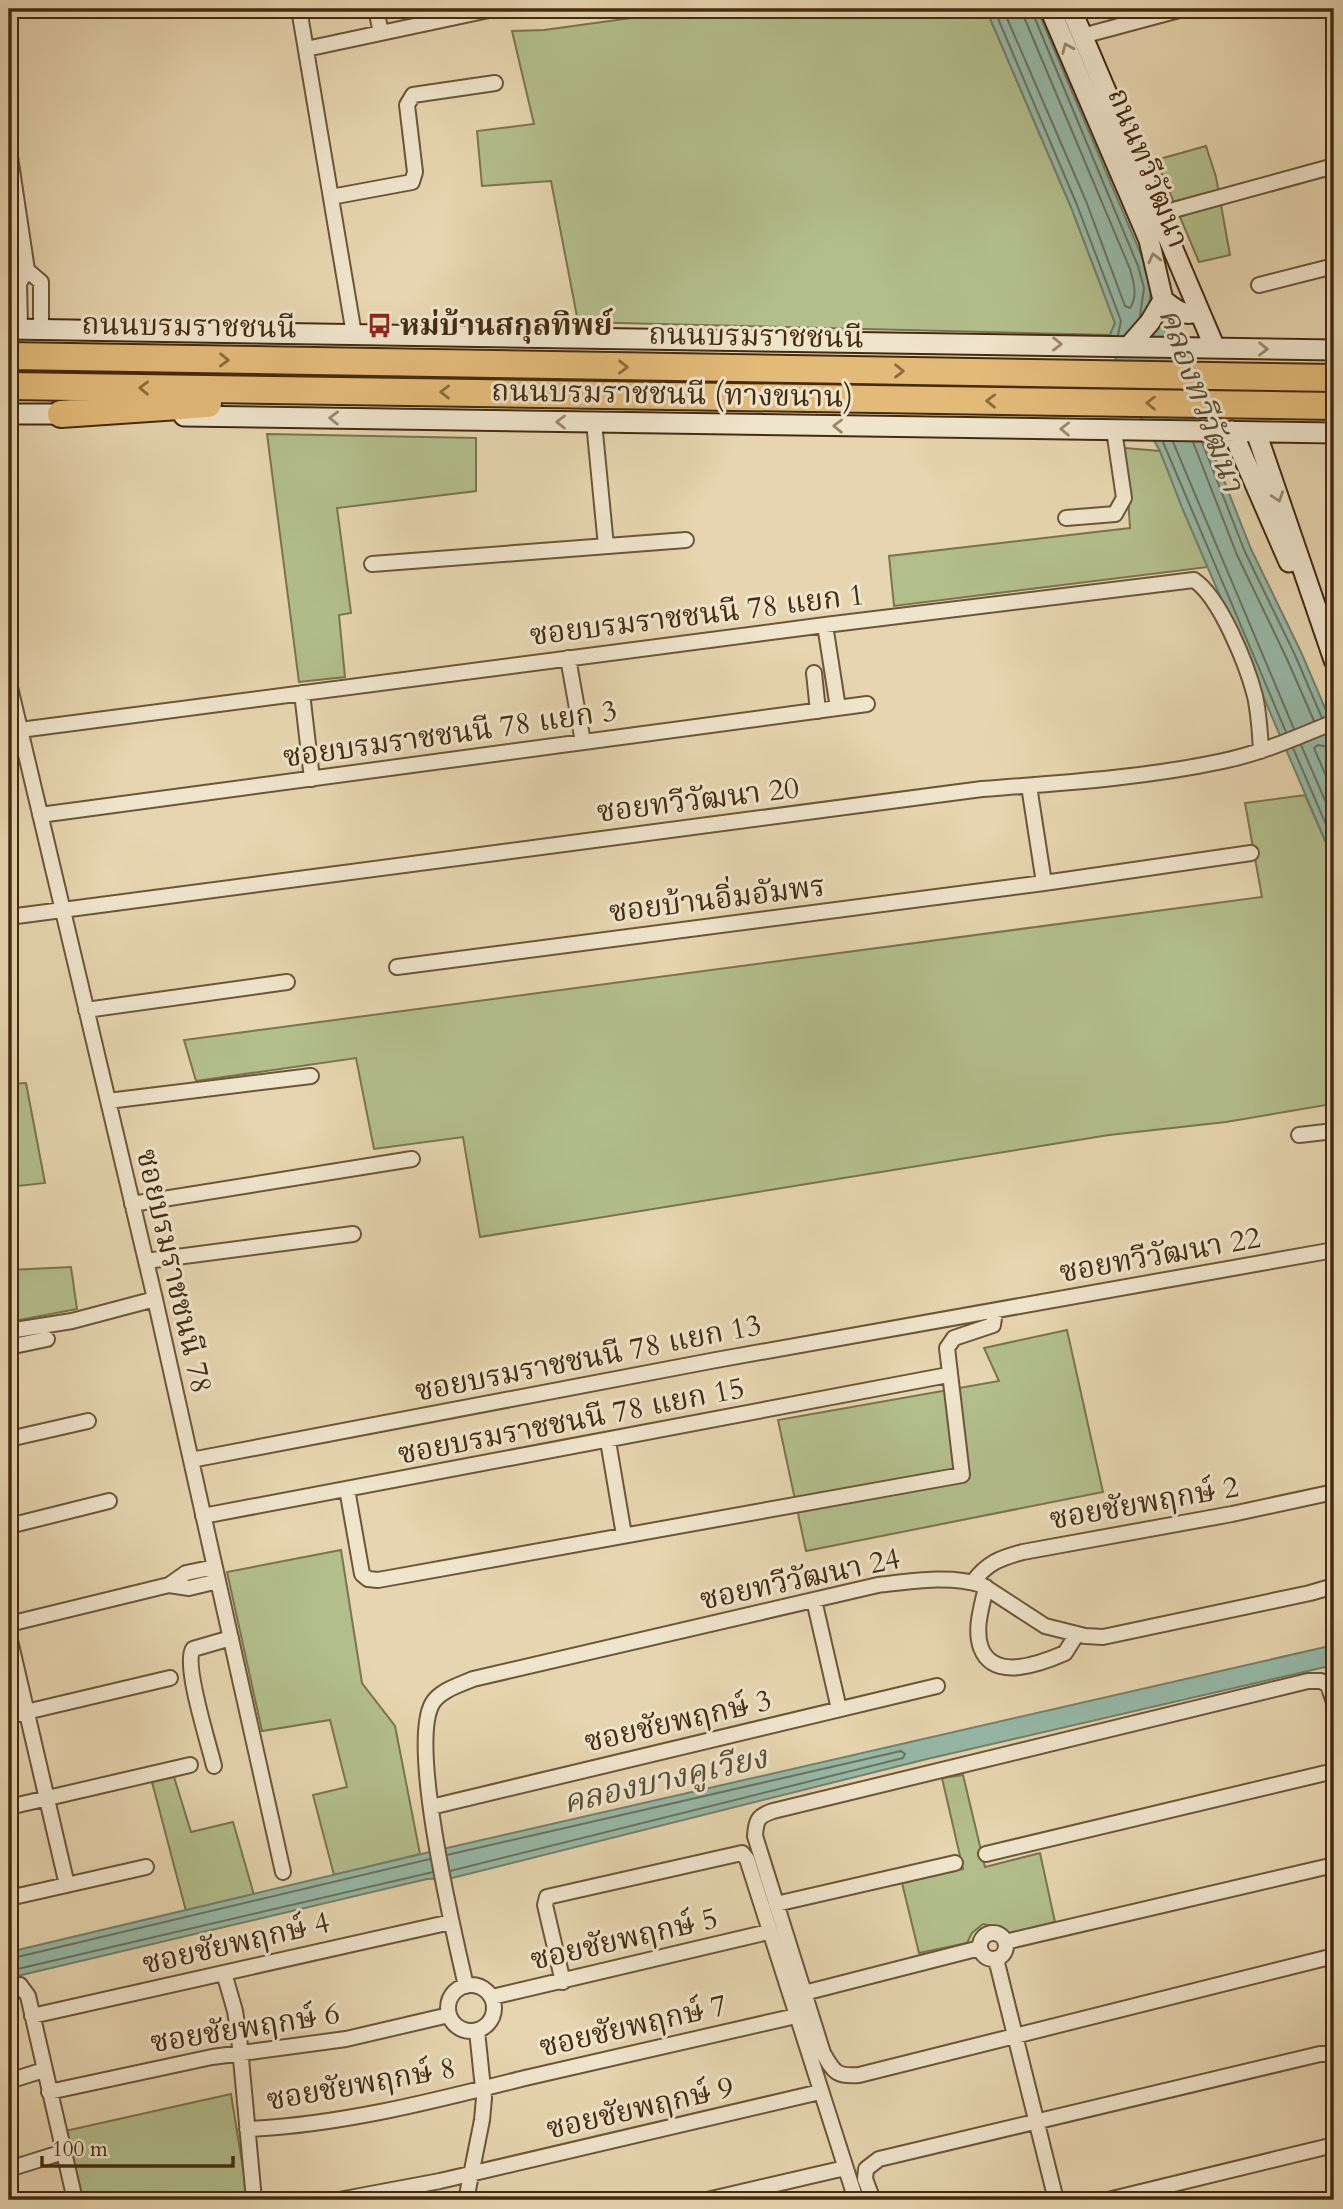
<svg xmlns="http://www.w3.org/2000/svg" width="1343" height="2209" font-family="Cardo,'Noto Serif Thai',serif">
	<style>
		.green { fill: #b3be8d; stroke: #7c744e; stroke-width: 2 }
		.water { fill: #96b9a9; stroke: #75806c; stroke-width: 2 }
		.lines { fill: none; stroke-linecap: round; stroke-linejoin: round }
		.shore { stroke: #6d725c; stroke-width: 2 }
		.street-casing { stroke: #6c5638; stroke-width: 18 }
		.secondary-casing { stroke: #442b10; stroke-width: 23 }
		.highway-casing { stroke: #442b10; stroke-width: 30 }
		.street { stroke: #efe4cc; stroke-width: 14 }
		.secondary { stroke: #efe4cc; stroke-width: 19 }
		.highway { stroke: #e3ba78; stroke-width: 26 }
		.oneway { stroke: #9a886e }
		.oneway2 { stroke: #8c6b3f }
		.labels { text-anchor: middle; dominant-baseline: central; stroke-width: 6; stroke-linejoin: round; paint-order: stroke }
		.street-label { font-size: 30px; fill: #442b10; stroke: #efe4cc }
		.poi-label { font-size: 30px; font-weight: bold; fill: #442b10; stroke: #efe4cc; text-anchor: start }
		.water-label { font-size: 32px; font-style: italic; fill: #584e36; stroke: #efe4cc }
	</style>
	<rect width="100%" height="100%" fill="#e6d5b0"/>
	<filter id="stains"><feTurbulence type="fractalNoise" baseFrequency=".00286" numOctaves="4"/><feColorMatrix values="0 0 0 0 .2 0 0 0 0 .09 0 0 0 0 .02 0 0 0 .5 -.17"/></filter>
	<radialGradient id="worn" r=".72"><stop offset=".6" stop-color="#630" stop-opacity="0"/><stop offset="1" stop-color="#630" stop-opacity=".3"/></radialGradient>
	<path class="green" d="M697,9H986L1071,207L1115,323L1110,335L578,322L551,181L482,186L477,131L534,124L512,31L544,30Z
		M1206,146L1216,177L1230,255L1199,262L1156,160Z
		M9,366L1122,385L1129,396L9,379Z
		M267,434L476,438V491L337,508L351,613L339,615L345,677L299,682Z
		M1125,448L1160,451L1208,567L894,606L889,556L1130,528Z
		M1305,795L1334,861V1069L1329,1071L1332,1104L1226,1122L1109,1135L480,1237L463,1137L374,1149L356,1058L196,1081L184,1040L1262,897L1245,803Z
		M26,1083L45,1183L9,1187V1084Z
		M71,1267L77,1309L9,1322V1270Z
		M1067,1330L1103,1492L806,1551L778,1420L999,1381L984,1348Z
		M341,1550L362,1683L395,1726L420,1854L334,1875L313,1795L347,1787L330,1720L262,1731L227,1572Z
		M963,1775L985,1867L1040,1853L1055,1922L1009,1933L999,1927L983,1924L972,1933L967,1943L919,1953L902,1883L963,1869L942,1778Z
		M174,1777L191,1832L233,1822L254,1895L186,1911L152,1782Z
		M231,2094L248,2200H82L65,2131Z"/>
	<path class="water" d="M986,9H1037L1145,264L1151,287L1149,307L1165,331L1251,549L1301,652L1334,729V861L1183,510L1160,451L1122,385L1110,335L1115,323L1071,207Z
		M1334,1645V1665L927,1759L452,1878L427,1879L9,1978V1952L447,1848Z"/>
	<g class="lines">
		<path class="shore" d="M994,9L1077,205L1121,321L1118,335
			M1003,9L1086,201L1125,306L1130,308C1138,296 1134,283 1130,269L1024,17L1022,9
			M1031,9L1138,266L1144,288L1140,316
			M1163,442L1286,732
			M1173,442L1294,729
			M1193,442L1237,555L1287,659L1314,721
			M1202,442L1245,552L1295,655L1322,718
			M1301,745L1334,821
			M1293,748L1334,843
			M1334,748L1318,745L1314,748L1334,795
			M447,1855L901,1751L905,1754L903,1758L450,1871
			M9,1959L430,1859
			M9,1971L433,1872"/>
		<defs>
			<path id="street" d="M299,9L354,334
				M376,9L381,33
				M1082,36L1183,9
				M306,49L489,10
				M9,150L27,270L9,273
				M331,197L412,182L415,172L407,105L413,95L495,83
				M1159,214L1334,166
				M1259,285L1334,266
				M20,329L19,283L27,270L41,282V329
				M594,422L606,546
				M1066,518L1115,514L1124,498L1114,430
				M372,564L686,540
				M825,625L838,708
				M568,658L583,742
				M814,673L818,711
				M9,683L155,1299L283,1872
				M302,693L312,779
				M20,730L825,625L1194,580C1220,597 1247,665 1255,696C1259,714 1260,732 1261,751
				M1029,786L1044,883
				M40,815L867,704
				M9,917L982,789C1062,783 1144,778 1223,761C1262,753 1297,737 1334,722
				M397,967L1044,883L1251,853
				M86,1010L287,982
				M108,1101L311,1076
				M1299,1135L1334,1131
				M132,1204L412,1159
				M146,1261L353,1234
				M9,1331L72,1321L155,1299
				M9,1347L47,1339
				M9,1439L88,1421
				M608,1441L624,1535
				M191,1460L716,1360L1334,1250
				M347,1489L362,1574L368,1579L378,1580L962,1475L947,1348L954,1338L993,1325L995,1311
				M203,1516L948,1375
				M9,1526L109,1501
				M973,1582C987,1563 1000,1558 1023,1552L1232,1514L1334,1492
				M169,1585L186,1573L215,1567
				M986,1587C982,1606 974,1629 981,1648C994,1682 1042,1663 1065,1653L1077,1634
				M814,1600L839,1709
				M9,1624L169,1585L189,1588L218,1581
				M9,1636L67,1885
				M1334,1702L1328,1685L1321,1681H1308L773,1811C758,1816 756,1820 755,1836L823,2053C834,2072 836,2077 859,2075L1334,1956
				M9,1716L170,1678
				M214,1766C209,1744 183,1665 193,1649L231,1638
				M9,1807L190,1765
				M431,1807L937,1686
				M986,1854L1334,1771
				M9,1898L146,1867
				M776,1904L955,1863
				M980 1946a13 13 0 1 1 26 0a13 13 0 1 1-26 0Z
				M1005,1942L1334,1865
				M996,1959L1056,2200
				M224,1973L235,2011L239,2037L254,2200
				M563,1982L545,1905L547,1897L742,1853L747,1859L856,2200
				M448 2008a23 23 0 1 1 46 0a23 23 0 1 1-46 0Z
				M9,1986L20,1985L28,1996L75,2200
				M466,1986C454,1933 409,1747 432,1704C439,1691 459,1685 473,1679L878,1585C913,1581 949,1575 982,1585L1045,1626L1085,1636L1103,1637L1310,1593L1334,1586
				M804,1993L980,1948
				M492,1997L768,1932
				M32,2016L451,1922
				M9,2081L44,2070
				M49,2092L212,2057L346,2039L449,2015
				M247,2129C342,2125 433,2101 525,2078C615,2057 705,2036 796,2016
				M9,2169L63,2152
				M339,2200L440,2181L820,2092
				M466,2200L482,2120L484,2098L477,2031
				M707,2200L845,2168
				M873,2200L865,2179L866,2169L879,2159L1320,2054H1334
				M1108,2200L1334,2145"/>
			<path id="secondary" d="M1050,9L1149,240L1163,300L1150,322L1130,345
				M1071,9L1215,348
				M1163,300C1175,309 1184,318 1199,311
				M9,329L1334,350
				M9,414H73
				M184,416L1334,433
				M1232,431L1289,562
				M1256,432L1334,660"/>
			<path id="highway" d="M9,356L1334,378
				M9,386L1334,406
				M61,414L208,404"/>
		</defs>
		<use href="#street" class="street-casing"/>
		<use href="#secondary" class="secondary-casing"/>
		<use href="#highway" class="highway-casing"/>
		<use href="#street" class="street"/>
		<use href="#secondary" class="secondary"/>
		<use href="#highway" class="highway"/>
	</g>
	<defs><path id="oneway-chevron" d="M-2-3.5L2.5 0L-2 3.5" fill="none" stroke-width="1.6" stroke-linecap="round" stroke-linejoin="round" transform="scale(1.75)"/></defs>
	<g class="oneway">
		<use href="#oneway-chevron" transform="translate(1067 48) rotate(-113)"/>
		<use href="#oneway-chevron" transform="translate(1154 258) rotate(-104)"/>
		<use href="#oneway-chevron" transform="translate(1057 344) rotate(1)"/>
		<use href="#oneway-chevron" transform="translate(1263 349) rotate(1)"/>
		<use href="#oneway-chevron" transform="translate(334 418) rotate(-179)"/>
		<use href="#oneway-chevron" transform="translate(561 422) rotate(-179)"/>
		<use href="#oneway-chevron" transform="translate(838 426) rotate(-179)"/>
		<use href="#oneway-chevron" transform="translate(1065 429) rotate(-179)"/>
		<use href="#oneway-chevron" transform="translate(1278 497) rotate(71)"/>
	</g>
	<g class="oneway2">
		<use href="#oneway-chevron" transform="translate(224 360) rotate(1)"/>
		<use href="#oneway-chevron" transform="translate(623 367) rotate(1)"/>
		<use href="#oneway-chevron" transform="translate(899 371) rotate(1)"/>
		<use href="#oneway-chevron" transform="translate(144 388) rotate(-179)"/>
		<use href="#oneway-chevron" transform="translate(445 392) rotate(-179)"/>
		<use href="#oneway-chevron" transform="translate(991 401) rotate(-179)"/>
		<use href="#oneway-chevron" transform="translate(1151 403) rotate(-180)"/>
	</g>
	<defs>
		<symbol id="bus-bare" viewBox="-9 -9 18 18"><path d="M-5-6H5V4H4V6H2V4H-2V6H-4V4H-5ZM-3.5-4V0h7V-4ZM-3.5 1.2v1.5H-2V1.2ZM2 1.2v1.5H3.5V1.2Z" fill="#8f2418" stroke="#efe4cc" stroke-width="2.5" paint-order="stroke"/></symbol>
	</defs>
	<g fill-rule="evenodd">
		<use href="#bus-bare" x="362" y="308" width="35" height="35"/>
	</g>
	<g class="labels">
		<g class="street-label">
			<text transform="translate(1148 168) rotate(68)">ถนนทวีวัฒนา</text>
			<text transform="translate(189 326) rotate(1)">ถนนบรมราชชนนี</text>
			<text transform="translate(756 336) rotate(1)">ถนนบรมราชชนนี</text>
			<text transform="translate(672 394) rotate(1)">ถนนบรมราชชนนี (ทางขนาน)</text>
			<text transform="translate(697 615) rotate(-7)">ซอยบรมราชชนนี 78 แยก 1</text>
			<text transform="translate(450 734) rotate(-8)">ซอยบรมราชชนนี 78 แยก 3</text>
			<text transform="translate(698 800) rotate(-7)">ซอยทวีวัฒนา 20</text>
			<text transform="translate(717 899) rotate(-7)">ซอยบ้านอิ่มอัมพร</text>
			<text transform="translate(1160 1255) rotate(-10)">ซอยทวีวัฒนา 22</text>
			<text transform="translate(174 1271) rotate(77)">ซอยบรมราชชนนี 78</text>
			<text transform="translate(588 1358) rotate(-11)">ซอยบรมราชชนนี 78 แยก 13</text>
			<text transform="translate(571 1421) rotate(-11)">ซอยบรมราชชนนี 78 แยก 15</text>
			<text transform="translate(1144 1503) rotate(-10)">ซอยชัยพฤกษ์ 2</text>
			<text transform="translate(800 1579) rotate(-12)">ซอยทวีวัฒนา 24</text>
			<text transform="translate(678 1721) rotate(-13)">ซอยชัยพฤกษ์ 3</text>
			<text transform="translate(624 1939) rotate(-13)">ซอยชัยพฤกษ์ 5</text>
			<text transform="translate(236 1943) rotate(-13)">ซอยชัยพฤกษ์ 4</text>
			<text transform="translate(633 2026) rotate(-13)">ซอยชัยพฤกษ์ 7</text>
			<text transform="translate(245 2028) rotate(-9)">ซอยชัยพฤกษ์ 6</text>
			<text transform="translate(361 2084) rotate(-10)">ซอยชัยพฤกษ์ 8</text>
			<text transform="translate(640 2108) rotate(-13)">ซอยชัยพฤกษ์ 9</text>
		</g>
		<g class="poi-label">
			<text x="400" y="325">หม่บ้านสกุลทิพย์</text>
		</g>
		<g class="water-label">
			<text transform="translate(1201 400) rotate(70)">คลองทวีวัฒนา</text>
			<text transform="translate(665 1780) rotate(-13)">คลองบางคูเวียง</text>
		</g>
	</g>
	<rect width="1343" height="2209" fill="none" stroke="#e6d5b0" stroke-width="35"/>
	<rect x="10" y="10" width="1322" height="2188" fill="none" stroke="#442b10" stroke-width="3.5"/>
	<rect x="18" y="18" width="1308" height="2174" fill="none" stroke="#442b10" stroke-width="2"/>
	<path d="M42 2156v10h191v-10" fill="none" stroke="#442b10" stroke-width="3.5"/>
	<text x="52" y="2156" font-size="21" fill="#442b10" stroke="#efe4cc" stroke-width="5" paint-order="stroke">100 m</text>
	<rect width="100%" height="100%" filter="url(#stains)"/>
	<rect width="100%" height="100%" fill="url(#worn)"/>
</svg>
